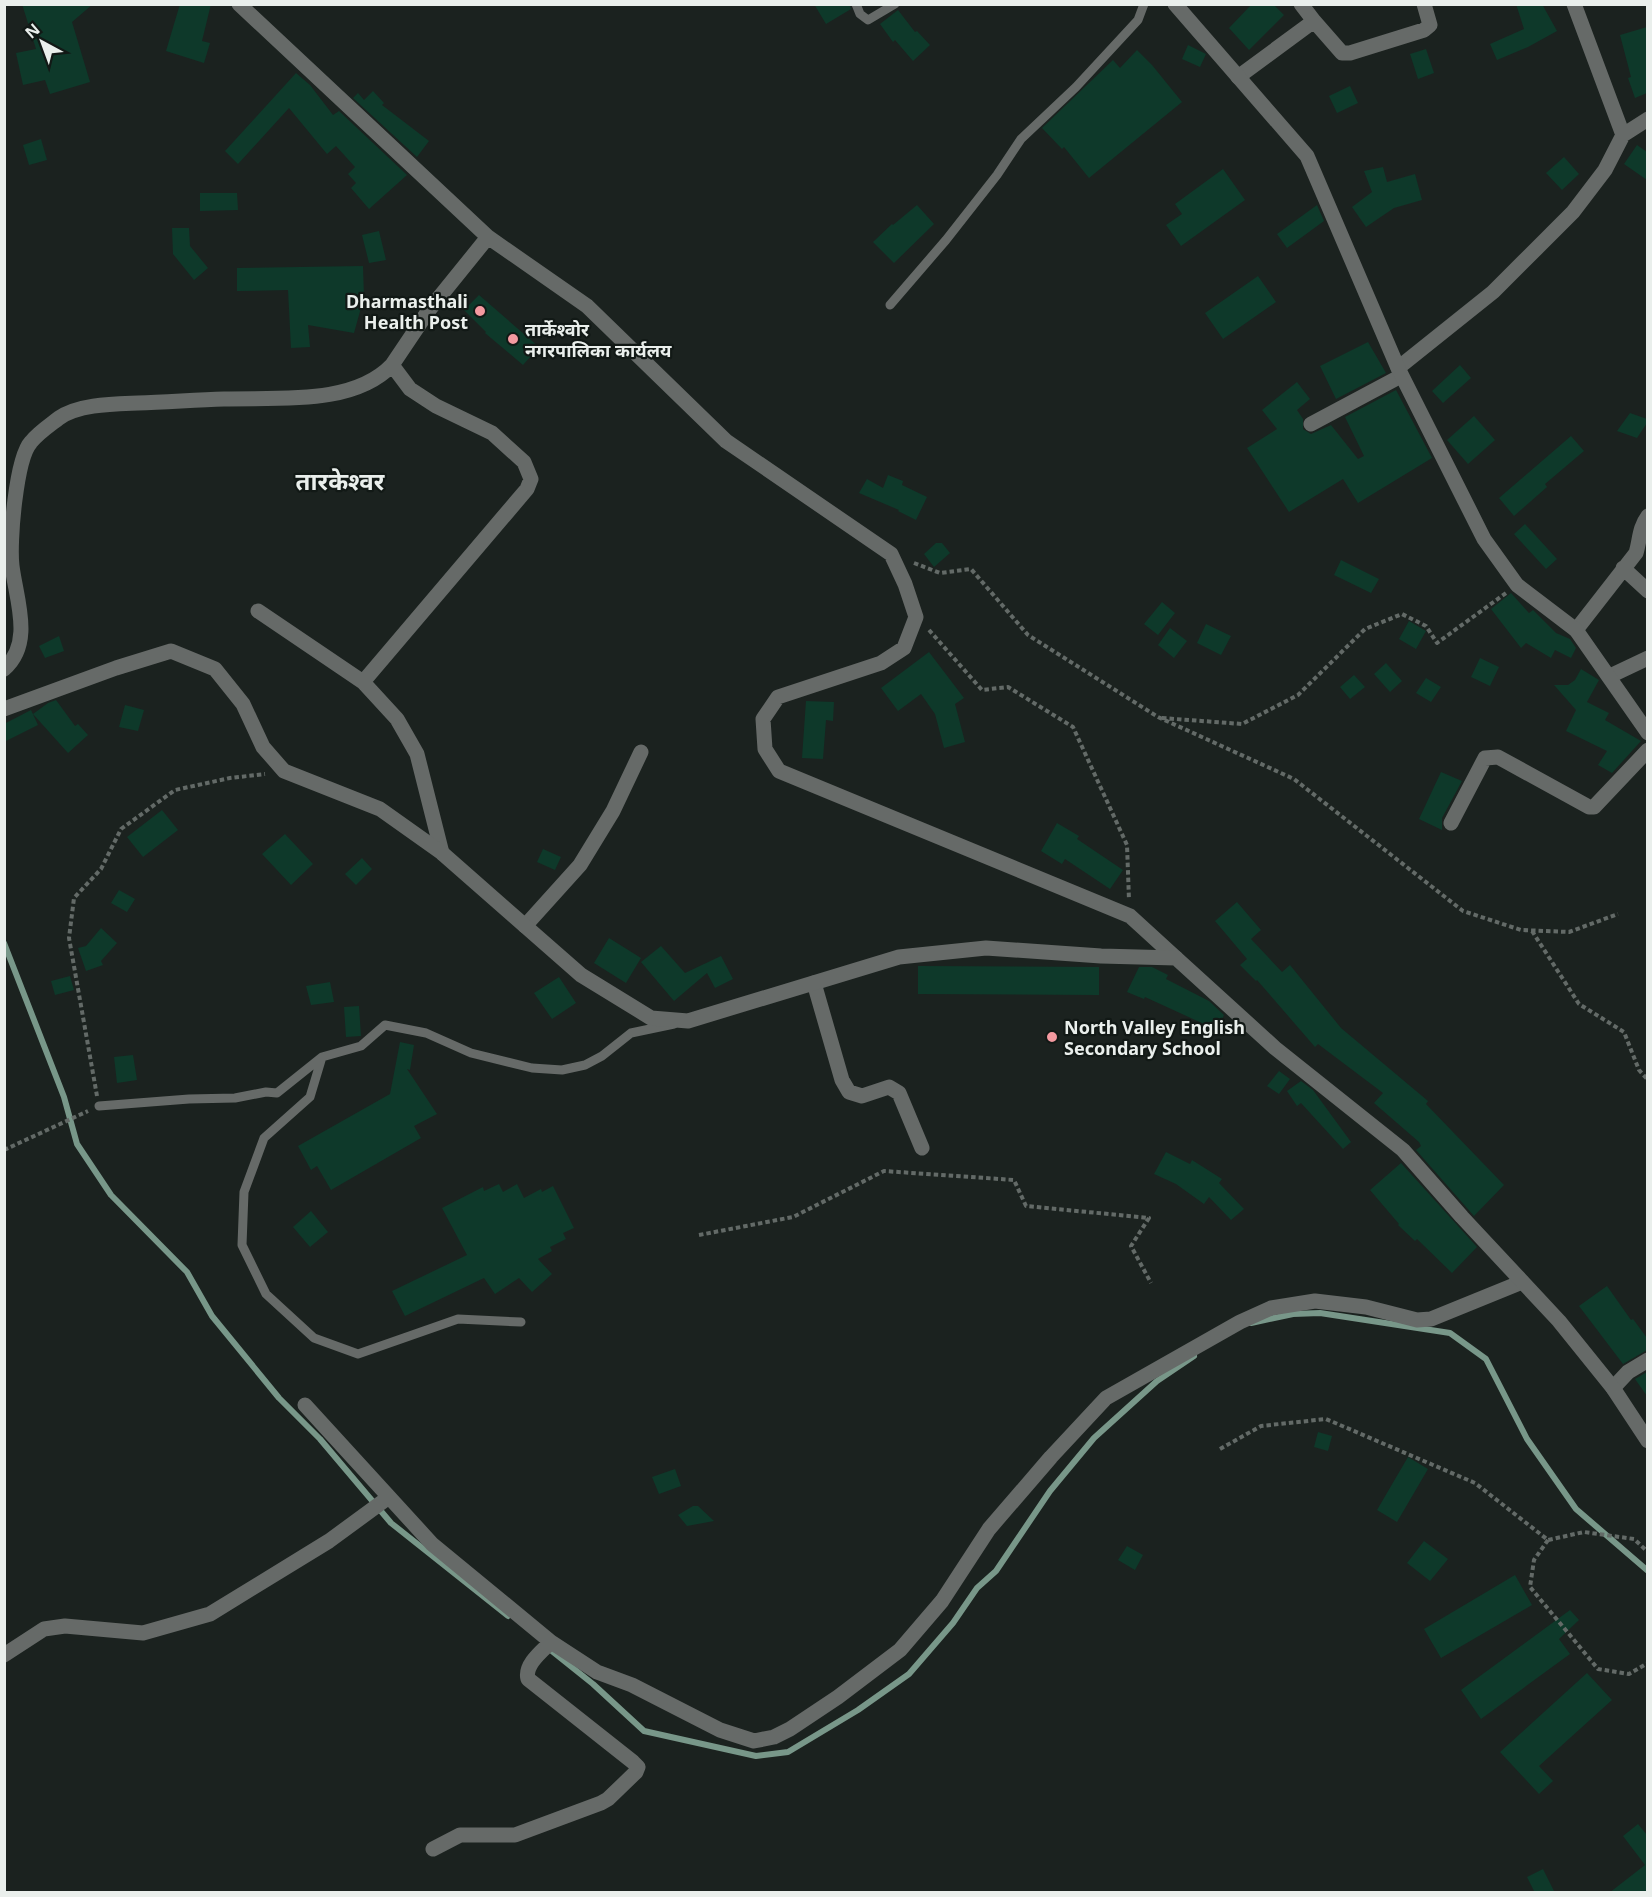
<svg xmlns="http://www.w3.org/2000/svg" width="1652" height="1897" font-family="'Noto Sans','Noto Sans Devanagari',sans-serif">
	<style>
		.lines { fill: none; stroke-linecap: round; stroke-linejoin: round }
		.stream { stroke: #789789; stroke-width: 6 }
		.building { fill: #0e392a }
		.path { stroke: #636a67; stroke-width: 4; stroke-dasharray: 4.5 3; stroke-linecap: butt }
		.service { stroke: #666a68; stroke-width: 9 }
		.minor { stroke: #666a68; stroke-width: 15 }
		.tertiary { stroke: #666a68; stroke-width: 15 }
		.poi-dot { fill: #f49aa0; stroke: #121916; stroke-width: 2 }
		.labels { text-anchor: middle; dominant-baseline: central; stroke-width: 4.5; stroke-linejoin: round; paint-order: stroke }
		.poi-label { font-size: 18px; font-weight: bold; fill: #eaefec; stroke: #121916; text-anchor: start }
		.district-label { font-size: 24px; font-weight: bold; fill: #eaefec; stroke: #121916 }
	</style>
	<rect width="100%" height="100%" fill="#1b221f"/>
	<g class="lines">
		<path class="stream" d="M4,943L64,1097L77,1144L111,1195L187,1272L212,1316L279,1398L320,1439L391,1523L508,1616
			M1251,1323L1293,1314L1320,1313L1450,1333L1486,1359L1527,1439L1576,1509L1648,1571
			M548,1648L593,1684L644,1731L756,1756L788,1752L858,1710L909,1674L953,1623L977,1588L996,1571L1050,1491L1094,1438L1157,1381L1194,1356"/>
	</g>
	<path class="building" d="M22,4H93L72,22L90,82L50,94L45,80L23,85L16,53L36,49Z
		M180,4H211L202,41L210,43L204,63L166,51Z
		M814,4H849L851,9L826,24Z
		M1252,4H1273L1284,15L1249,50L1229,28Z
		M1516,4H1542L1557,31L1528,47L1497,60L1490,44L1524,29Z
		M898,10L915,32L917,31L930,45L913,61L895,40L893,42L880,24Z
		M1647,27V93L1635,98L1628,78L1631,77L1620,35Z
		M1188,45L1206,54L1200,67L1182,59Z
		M1426,49L1434,73L1418,79L1410,54Z
		M1137,50L1152,65L1182,102L1089,178L1064,147L1062,149L1042,128L1113,60L1120,68Z
		M296,73L310,85L333,115L339,111L407,175L369,209L351,188L356,183L348,174L355,167L336,146L327,154L289,108L238,164L225,151Z
		M1350,86L1358,103L1337,113L1329,96Z
		M373,91L384,103L382,105L429,141L417,157L353,98L358,93L364,100Z
		M41,139L47,160L29,165L23,145Z
		M1637,145L1647,152V180L1624,164Z
		M1564,157L1579,174L1562,190L1546,173Z
		M1383,167L1387,182L1415,174L1422,200L1394,208L1366,227L1352,207L1372,192L1364,171Z
		M1223,169L1245,200L1181,246L1166,225L1182,214L1175,204Z
		M200,193H237L238,210L200,211Z
		M917,205L934,224L894,263L873,242L892,224L893,225Z
		M1317,205L1324,221L1287,248L1277,234Z
		M172,228H189L190,246L208,268L194,280L173,254Z
		M379,231L386,260L369,263L362,235Z
		M363,266L364,297L354,333L308,325L310,347L291,348L288,290L237,291V268Z
		M1258,276L1276,302L1223,339L1205,313Z
		M479,295L539,347L523,365L485,333L486,332L464,310Z
		M1368,342L1386,373L1336,399L1320,366Z
		M1460,365L1471,378L1443,403L1432,391Z
		M1297,382L1310,399L1297,410L1303,419V429L1311,434L1331,425L1358,459L1364,456L1345,417L1396,390L1432,458L1358,503L1343,479L1289,512L1247,448L1277,429L1262,410Z
		M1630,413L1647,419V423L1637,438L1617,431Z
		M1474,416L1495,440L1468,464L1447,440Z
		M1571,436L1584,451L1545,484L1547,487L1514,516L1499,498Z
		M888,475L903,481L902,485L927,497L916,520L898,511L899,510L859,493L867,479L883,488Z
		M1525,524L1557,559L1546,569L1514,534Z
		M936,543H942L950,553L934,567L924,554Z
		M1341,560L1379,579L1371,593L1334,575Z
		M1511,593L1529,613L1533,610L1556,633L1570,639L1576,648L1571,658L1555,650L1551,658L1526,643L1521,648L1491,609Z
		M1162,602L1175,613L1158,635L1144,624Z
		M1409,621L1426,631L1416,649L1399,639Z
		M1206,624L1231,636L1221,655L1197,643Z
		M1170,628L1187,641L1174,658L1158,645Z
		M59,636L64,651L45,658L39,646Z
		M929,652L964,698L955,704L965,742L944,748L935,714L921,694L898,711L881,688Z
		M1480,658L1499,667L1490,686L1471,677Z
		M1386,663L1402,681L1390,692L1374,674Z
		M1581,669L1599,680L1587,702L1609,713L1605,720L1641,741L1612,773L1598,765L1607,751L1566,731L1576,710L1554,685H1568L1575,680Z
		M1354,675L1365,687L1350,699L1340,687Z
		M1426,678L1441,687L1431,702L1416,693Z
		M56,700L75,726L78,724L88,735L68,753L33,714L48,703Z
		M806,701L834,702L833,721L826,720L823,759L802,758Z
		M125,705L144,710L138,731L119,727Z
		M31,710L38,725L4,742V724Z
		M1441,772L1462,781L1442,818V830L1419,819Z
		M162,810L178,830L143,857L127,837Z
		M1057,823L1079,836L1077,839L1123,870L1110,889L1065,859L1062,864L1041,851Z
		M285,834L313,864L291,885L262,854Z
		M543,849L561,857L555,870L537,862Z
		M362,858L372,869L356,885L345,874Z
		M119,890L135,899L127,912L111,903Z
		M1237,902L1261,930L1251,939L1282,972L1290,965L1341,1028L1428,1101L1426,1104L1504,1185L1474,1216L1416,1150L1421,1146L1419,1142L1374,1103L1383,1093L1318,1044L1315,1047L1257,980L1256,981L1240,965L1247,959L1215,921Z
		M101,928L117,943L101,961L103,965L86,971L78,948L86,946Z
		M609,938L641,958L626,983L594,963Z
		M661,946L685,973L721,956L733,979L715,988L707,973L674,1001L641,962Z
		M918,966L1099,967V995L918,994Z
		M1139,967H1152L1168,975L1166,979L1209,1001L1224,1015L1217,1030L1145,997L1144,999L1127,992Z
		M70,976L74,990L55,995L51,981Z
		M559,977L576,1003L552,1019L534,993Z
		M330,982L334,1002L311,1005L306,986Z
		M359,1006L361,1036L346,1037L344,1007Z
		M400,1042L414,1045L410,1070L407,1069L437,1114L414,1126L421,1138L331,1190L317,1166L311,1170L298,1146L390,1094Z
		M133,1055L137,1080L117,1083L114,1057Z
		M1279,1071L1290,1079L1279,1094L1267,1086Z
		M1301,1081L1313,1090L1351,1142L1343,1149L1301,1103L1297,1106L1287,1091Z
		M1166,1152L1190,1164L1192,1160L1222,1179L1219,1183L1244,1209L1231,1220L1209,1197L1204,1204L1176,1184L1154,1174Z
		M1401,1163L1477,1247L1452,1273L1417,1239L1415,1241L1398,1225L1399,1224L1370,1190Z
		M499,1184L503,1192L517,1184L524,1198L541,1189L542,1192L553,1186L574,1228L563,1233L566,1239L550,1247L552,1251L538,1259L552,1274L532,1292L519,1278L495,1294L484,1278L405,1316L392,1291L467,1255L442,1208L483,1187L484,1191Z
		M311,1211L328,1232L310,1247L293,1227Z
		M1607,1286L1631,1320L1633,1319L1647,1338V1350L1623,1364L1579,1306Z
		M1647,1372V1396L1635,1379Z
		M1318,1432L1332,1436L1328,1451L1314,1447Z
		M1408,1457L1428,1469L1397,1522L1377,1510Z
		M675,1469L681,1486L659,1494L652,1477Z
		M693,1506H698L714,1521L687,1526L678,1515Z
		M1424,1541L1448,1559L1430,1581L1407,1563Z
		M1127,1546L1143,1555L1135,1570L1118,1560Z
		M1515,1575L1532,1605L1441,1658L1424,1629Z
		M1570,1610L1579,1620L1559,1639L1570,1654L1481,1719L1461,1690Z
		M1587,1673L1612,1700L1539,1766L1553,1781L1539,1794L1500,1752Z
		M1638,1824L1647,1835V1893H1609L1645,1865L1623,1836Z
		M1543,1869L1555,1893H1535L1527,1877Z"/>
	<g class="lines">
		<path class="path" d="M914,563L940,573L971,569L1028,635L1158,717L1294,779L1463,911L1521,930L1569,932L1618,914
			M929,630L982,690L1008,687L1073,727L1127,845L1129,900
			M1162,718L1242,724L1298,695L1365,629L1402,614L1426,626L1437,643L1506,593
			M1532,931L1579,1004L1624,1032L1639,1070L1648,1080
			M97,1096L69,938L74,898L101,869L121,829L175,790L230,778L265,774
			M4,1150L88,1111
			M699,1235L793,1217L884,1171L1014,1180L1026,1206L1149,1218L1131,1246L1151,1283
			M1220,1449L1261,1426L1326,1419L1475,1483L1548,1540L1584,1532L1634,1539L1648,1552
			M1548,1540L1534,1560L1530,1587L1598,1669L1629,1674L1648,1663"/>
		<path class="service" d="M856,4L860,14L868,20L895,4
			M890,305L946,240L997,175L1021,139L1076,87L1138,20L1144,4
			M322,1057L361,1046L385,1025L426,1033L471,1053L532,1068L562,1070L585,1065L602,1056L631,1033L674,1024
			M99,1106L189,1099L235,1098L266,1092L277,1093L322,1057L310,1097L264,1138L244,1192L242,1245L266,1294L314,1338L358,1354L458,1319L521,1322"/>
		<path class="minor" d="M239,4L488,237L587,306L726,441L891,554L905,584L916,617L904,648L881,663L778,697L763,719L765,749L779,771L1130,916L1176,958
			M1301,4L1314,21
			M1238,77L1314,21L1342,53H1350L1424,30L1430,25L1424,4
			M1623,135L1648,119
			M1398,368L1493,292L1573,212L1605,170L1623,135L1574,4
			M1311,424L1401,376
			M1623,568L1648,591
			M258,611L363,682L397,719L417,754L442,853
			M1576,630L1636,553C1640,540 1639,528 1648,516
			M4,669C34,643 16,599 12,566C9,543 16,458 31,442C38,433 50,425 59,418C79,404 114,404 138,403C167,402 195,400 224,399C277,397 353,406 392,365
			M1610,676L1648,658
			M363,682L527,489L531,479L524,462L492,433L436,406L410,389L392,365L429,310L488,237
			M1451,823L1485,758L1498,757L1589,807H1594L1648,750
			M525,926L580,865L613,811L641,752
			M814,983L842,1080L849,1092L862,1096L889,1087L899,1093L922,1148
			M1613,1388L1628,1372L1648,1360
			M305,1405L432,1544L551,1642L597,1672L632,1685L720,1730L754,1741L774,1737L790,1729L838,1697L900,1650L942,1601L989,1529L1051,1457L1106,1398L1240,1322L1271,1308L1315,1301L1366,1307L1417,1320L1431,1319L1522,1282
			M4,1655L44,1629L65,1626L143,1633L210,1614L329,1541L389,1497
			M433,1849L460,1835H515L601,1803L608,1799L636,1772L638,1767L633,1762L528,1679C524,1665 542,1651 551,1642"/>
		<path class="tertiary" d="M1175,4L1307,156L1398,368L1484,539L1517,585L1576,630L1648,733
			M4,709L116,668L171,651L215,669L243,704L263,747L284,771L380,809L442,853L581,975L651,1018L688,1021L899,957L986,948L1101,956L1176,958L1275,1048L1403,1150L1462,1217L1559,1321L1613,1388L1648,1441"/>
	</g>
	<g class="poi-dot">
		<circle cx="480" cy="311" r="6"/>
		<circle cx="513" cy="339" r="6"/>
		<circle cx="1052" cy="1037" r="6"/>
	</g>
	<g class="labels">
		<g class="poi-label">
			<text x="468" y="301" text-anchor="end">Dharmasthali<tspan x="468" dy="21">Health Post</tspan></text>
			<text x="525" y="329">तार्केश्वोर<tspan x="525" dy="21">नगरपालिका कार्यलय</tspan></text>
			<text x="1064" y="1027">North Valley English<tspan x="1064" dy="21">Secondary School</tspan></text>
		</g>
		<g class="district-label">
			<text x="340" y="480">तारकेश्वर</text>
		</g>
	</g>
	<rect width="1652" height="1897" fill="none" stroke="#eaefec" stroke-width="12"/>
	<g transform="translate(42 42) rotate(319)" stroke="#121916" stroke-width="4.5" paint-order="stroke">
	<path d="M0-4.5L10 22L0 15L-10 22Z" fill="#eaefec"/>
	<text y="-9" font-size="16" font-weight="bold" text-anchor="middle" fill="#eaefec">N</text>
	</g>
</svg>
